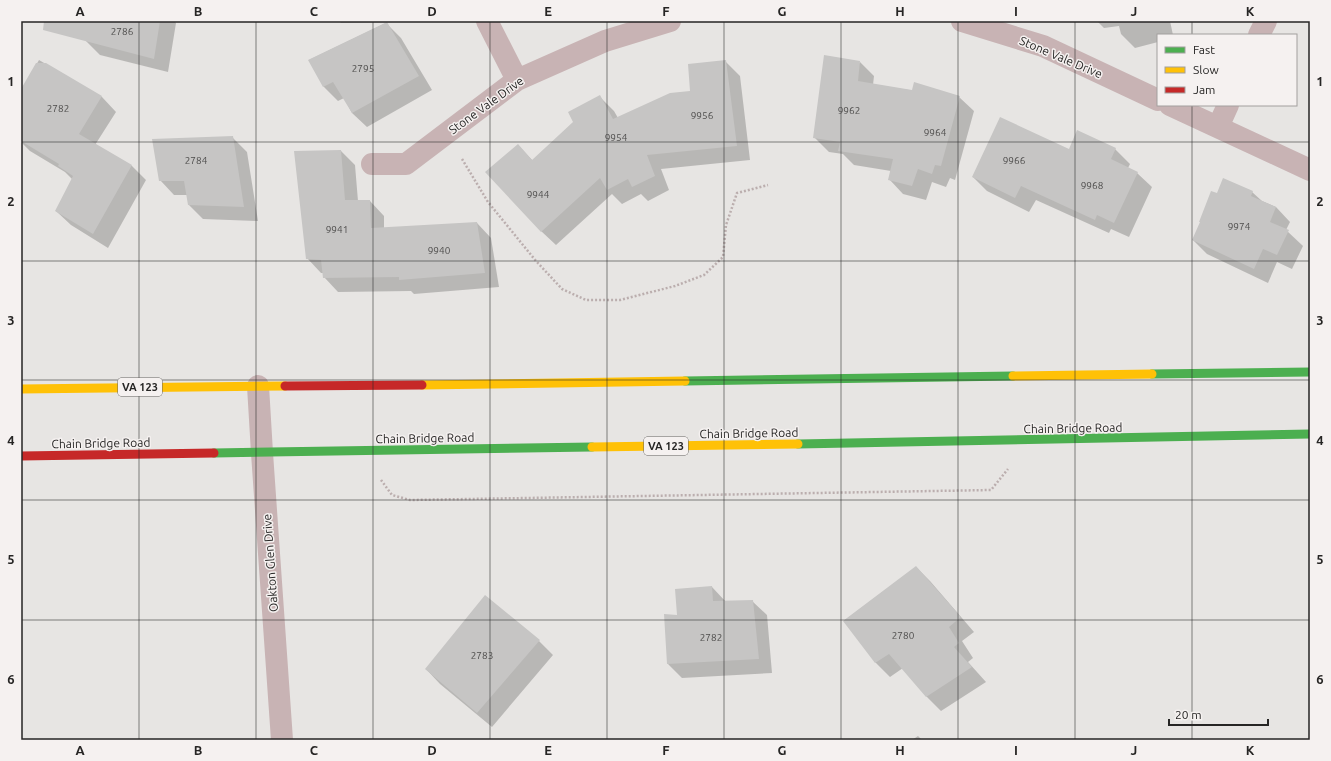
<svg xmlns="http://www.w3.org/2000/svg" width="1331" height="761" font-family="Ubuntu,sans-serif">
	<style>
		.shadow { fill: #0003 }
		.building { fill: #c6c5c4 }
		.lines { fill: none; stroke-linecap: round; stroke-linejoin: round }
		.path { stroke: #bbaeae; stroke-width: 2.5; stroke-dasharray: 2 2; stroke-linecap: butt }
		.street { stroke: #c8b3b4; stroke-width: 22 }
		.fast { stroke: #4caf50; stroke-width: 9 }
		.slow { stroke: #ffc107; stroke-width: 9 }
		.jam { stroke: #c62828; stroke-width: 9 }
		.grid { fill: none; stroke: #262524; stroke-width: 1; stroke-opacity: 0.55 }
		.labels { text-anchor: middle; dominant-baseline: central; stroke-width: 3; stroke-linejoin: round; paint-order: stroke }
		.number-label { font-size: 10px; fill: #4e4d4c }
		.shield { fill: #f5f1f0; stroke: #646261; stroke-width: 1 }
		.shield-label { font-size: 11px; font-weight: bold; fill: #262524 }
		.street-label { font-size: 12px; fill: #262524; stroke: #f5f1f0 }
		.neatline { fill: none; stroke: #262524; stroke-width: 1.5 }
		.grid-label { font-size: 13px; text-anchor: middle; font-weight: bold; fill: #262524 }
	</style>
	<rect width="100%" height="100%" fill="#e7e5e3"/>
	<path class="shadow" d="M88,21H174L176,23L168,72L100,55L85,40Z
		M339,21H396V22L341,23Z
		M1097,21H1170L1173,35H1158V42L1135,48L1121,34L1119,26L1104,28Z
		M386,23L401,38L432,90L367,127L352,113L344,98L338,101L324,87L309,60Z
		M39,60L102,97L116,112L95,145L132,166L146,180L108,248L71,225L56,211L73,180L65,172L30,151L21,142V91Z
		M725,61L740,76L750,160L661,169L669,190L648,201L641,194L622,204L612,194L556,245L541,231L518,145L533,161L600,97L614,111L618,118L691,92Z
		M860,62L874,76L873,85L959,97L974,111L955,180L950,178L946,187L932,182L926,200L903,194L889,179L891,171L854,165L843,154L829,152L814,137Z
		M232,137L247,152L258,221L203,219L189,205L187,195H174L160,180Z
		M1115,149L1130,164L1128,168L1137,173L1152,187L1129,237L1111,229L1109,233L1036,200L1029,212L987,191L973,177L1069,150Z
		M341,151L355,165L358,201H370L384,216V229L477,223L491,238L499,287L414,294L411,291L338,292L324,277L323,273H321L307,258Z
		M1252,192L1262,201L1276,207L1290,222L1286,230L1303,246L1292,269L1277,262L1268,283L1207,254L1193,240L1217,194Z
		M916,567L930,581L974,632L962,641L973,658L968,662L986,682L941,711L927,697L903,668L890,677L876,663L844,621Z
		M712,587L726,602L752,601L767,615L772,673L682,678L668,664L665,615L678,616Z
		M539,641L553,655L492,727L440,684L426,669Z
		M918,736L922,740H912Z"/>
	<path class="building" d="M44,21H160L154,59L43,30Z
		M387,22L419,76L352,113L333,82L323,87L308,60Z
		M824,55L860,61L858,81L912,90L914,82L960,96L941,166L935,165L932,174L918,169L912,186L888,180L893,159L838,151L840,142L813,138Z
		M726,60L737,146L647,155L655,176L632,187L628,179L607,190L600,178L541,232L485,172L518,144L532,160L573,122L568,112L600,95L613,119L670,93L690,91L688,64Z
		M36,63H46L102,96L79,134L132,165L93,234L55,211L73,176L58,166L59,164L21,141V89Z
		M1000,117L1069,149L1077,130L1116,148L1111,159L1138,172L1114,223L1097,215L1095,220L1021,186L1015,198L972,177Z
		M233,136L244,207L188,205L184,181H159L152,139Z
		M341,150L345,200H370L371,228L477,222L485,273L399,280V277L323,278L321,260L306,259L294,151Z
		M1223,178L1253,191L1251,196L1276,207L1270,222L1289,230L1277,255L1263,249L1254,269L1192,240L1200,222H1199L1211,191L1217,193Z
		M916,566L961,617L949,627L959,643L954,647L972,667L926,697L889,654L875,663L843,621Z
		M712,586L713,601L753,600L759,659L667,664L664,614L677,615L675,589Z
		M485,595L540,640L477,713L425,669Z"/>
	<g class="lines">
		<path class="path" d="M462,159L488,202L536,261L562,289L586,300H620L675,286L704,275L723,257L726,225L737,193L768,185
			M381,480L392,495L410,500L991,490L1008,469"/>
		<path class="street" d="M487,21L517,80
			M962,21L1043,46L1158,100
			M1259,35L1266,21
			M1170,105L1310,170
			M1218,127L1228,105
			M372,164H406L517,80L605,41L670,21
			M258,386L262,453L282,740"/>
		<path class="fast" d="M1152,374L1310,372
			M685,381L1013,376
			M798,444L1310,434
			M214,453L592,447"/>
		<path class="slow" d="M1013,376L1152,374
			M422,385L685,381
			M21,389L285,386
			M592,447L798,444"/>
		<path class="jam" d="M285,386L422,385
			M21,456L214,453"/>
	</g>
	<path class="grid" d="M139,21V740M256,21V740M373,21V740M490,21V740M607,21V740M724,21V740M841,21V740M958,21V740M1075,21V740M1192,21V35M1192,105V740M21,142H1310M21,261H1310M21,380H1310M21,500H1310M21,620H1310"/>
	<g class="labels">
		<g class="number-label">
			<text x="122" y="31">2786</text>
			<text x="363" y="68">2795</text>
			<text x="58" y="108">2782</text>
			<text x="849" y="110">9962</text>
			<text x="702" y="115">9956</text>
			<text x="935" y="132">9964</text>
			<text x="616" y="137">9954</text>
			<text x="196" y="160">2784</text>
			<text x="1014" y="160">9966</text>
			<text x="1092" y="185">9968</text>
			<text x="538" y="194">9944</text>
			<text x="1239" y="226">9974</text>
			<text x="337" y="229">9941</text>
			<text x="439" y="250">9940</text>
			<text x="903" y="635">2780</text>
			<text x="711" y="637">2782</text>
			<text x="482" y="655">2783</text>
		</g>
		<g class="shield">
			<rect x="118" y="378" width="44" height="18" rx="3"/>
			<rect x="644" y="437" width="44" height="18" rx="3"/>
		</g>
		<g class="shield-label">
			<text x="140" y="387">VA 123</text>
			<text x="666" y="446">VA 123</text>
		</g>
		<g class="street-label">
			<text transform="translate(1061 57) rotate(23)">Stone Vale Drive</text>
			<text transform="translate(486 105) rotate(-36)">Stone Vale Drive</text>
			<text transform="translate(1073 428) rotate(-1)">Chain Bridge Road</text>
			<text transform="translate(749 433) rotate(-1)">Chain Bridge Road</text>
			<text transform="translate(425 438) rotate(-1)">Chain Bridge Road</text>
			<text transform="translate(101 443) rotate(-1)">Chain Bridge Road</text>
			<text transform="translate(270 563) rotate(-94)">Oakton Glen Drive</text>
		</g>
	</g>
	<rect width="1331" height="761" fill="none" stroke="#f5f1f0" stroke-width="44"/>
	<rect x="1157" y="34" width="140" height="72" fill="#f5f1f0" stroke="#a29f9e"/>
	<rect x="1165" y="47" width="20" height="6" fill="#4caf50" stroke="#a29f9e"/>
	<text x="1193" y="54" font-size="12" fill="#262524">Fast</text>
	<rect x="1165" y="67" width="20" height="6" fill="#ffc107" stroke="#a29f9e"/>
	<text x="1193" y="74" font-size="12" fill="#262524">Slow</text>
	<rect x="1165" y="87" width="20" height="6" fill="#c62828" stroke="#a29f9e"/>
	<text x="1193" y="94" font-size="12" fill="#262524">Jam</text>
	<path d="M1169 719v6h99v-6" fill="none" stroke="#262524" stroke-width="2"/>
	<text x="1175" y="719" font-size="12" fill="#262524" stroke="#f5f1f0" stroke-width="3" paint-order="stroke">20 m</text>
	<rect x="22" y="22" width="1287" height="717" class="neatline"/>
	<g class="grid-label">
		<text x="80" y="16">A</text>
		<text x="198" y="16">B</text>
		<text x="314" y="16">C</text>
		<text x="432" y="16">D</text>
		<text x="548" y="16">E</text>
		<text x="666" y="16">F</text>
		<text x="782" y="16">G</text>
		<text x="900" y="16">H</text>
		<text x="1016" y="16">I</text>
		<text x="1134" y="16">J</text>
		<text x="1250" y="16">K</text>
		<text x="11" y="86">1</text>
		<text x="1320" y="86">1</text>
		<text x="11" y="206">2</text>
		<text x="1320" y="206">2</text>
		<text x="11" y="325">3</text>
		<text x="1320" y="325">3</text>
		<text x="11" y="445">4</text>
		<text x="1320" y="445">4</text>
		<text x="11" y="564">5</text>
		<text x="1320" y="564">5</text>
		<text x="11" y="684">6</text>
		<text x="1320" y="684">6</text>
		<text x="80" y="755">A</text>
		<text x="198" y="755">B</text>
		<text x="314" y="755">C</text>
		<text x="432" y="755">D</text>
		<text x="548" y="755">E</text>
		<text x="666" y="755">F</text>
		<text x="782" y="755">G</text>
		<text x="900" y="755">H</text>
		<text x="1016" y="755">I</text>
		<text x="1134" y="755">J</text>
		<text x="1250" y="755">K</text>
	</g>
</svg>
